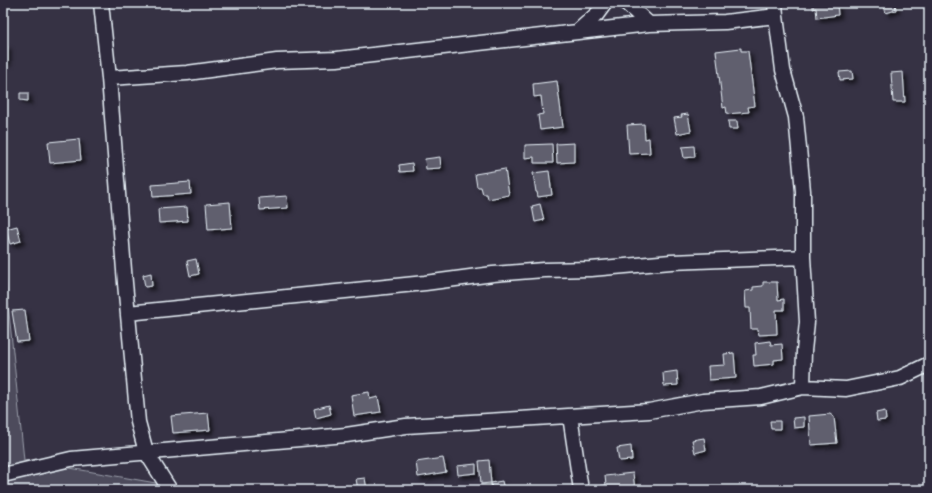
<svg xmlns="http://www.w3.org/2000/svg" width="932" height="493" font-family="Delius,sans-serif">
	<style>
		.green { fill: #4d4b5c; stroke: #9a9eaa }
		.building { fill: #605e6e; stroke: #e8f1f8; filter: url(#shadow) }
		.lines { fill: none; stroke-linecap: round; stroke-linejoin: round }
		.street-casing { stroke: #e8f1f8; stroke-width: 17 }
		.street { stroke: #2f2a3d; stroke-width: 14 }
	</style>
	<defs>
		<filter id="shadow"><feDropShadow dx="3.5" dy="3.5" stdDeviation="2" flood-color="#0009"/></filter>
	</defs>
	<rect width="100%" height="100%" fill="#363244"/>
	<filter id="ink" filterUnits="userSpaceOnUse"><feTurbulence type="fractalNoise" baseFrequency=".025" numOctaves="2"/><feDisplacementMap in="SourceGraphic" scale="8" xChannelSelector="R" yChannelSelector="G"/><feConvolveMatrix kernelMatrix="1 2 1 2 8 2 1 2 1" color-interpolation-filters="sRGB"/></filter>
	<g filter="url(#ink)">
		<path class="green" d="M3,254L24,460L173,486L174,490H3Z"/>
		<path class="building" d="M813,3H837L838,15L817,18L816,8L813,9Z
			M883,3H895L896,10L886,13Z
			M3,46H7V62H3Z
			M741,48V51H748L755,106L748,107L749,112L727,114L726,107L723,108L716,51Z
			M852,71L853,79L840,80L839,72Z
			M903,72L905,102H893L891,73Z
			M557,81L563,127L540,130L538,115L543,114L541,96L534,97L533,84Z
			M20,93H28V101L20,100Z
			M688,114L691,131L677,134L674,118L682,117L681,115Z
			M728,121H737L738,129H729Z
			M644,124L645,139L649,138L650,153L629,154L627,125Z
			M79,139L81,160L50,163L48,142Z
			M574,143V162L557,163L556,144Z
			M552,144L553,163H534V157L525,158V145Z
			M694,146L695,157L684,158L682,147Z
			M440,157L441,168L426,169L425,159Z
			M412,163L413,171L400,172L399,165Z
			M505,169L509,195L488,199L487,194H483L481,187H477L475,174Z
			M549,171L552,195L538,197L537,192H536L533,173Z
			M190,182L191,194L153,197L152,185Z
			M287,196L288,208L260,210L259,198Z
			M230,202L232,228L208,230L206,204Z
			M540,204L544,220L535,222L532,206Z
			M187,207L188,221L159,223L158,209Z
			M17,226L21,241L10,244L6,229Z
			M196,259L199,274L190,276L187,261Z
			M151,273L152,286L145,287L143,275Z
			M763,282H777L778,300L784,299V310H776L777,334L759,335L758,329H751L750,308H746L745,291L753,290V287L763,286Z
			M25,310L29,341L17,342L12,311Z
			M770,341L771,345L782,344L783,359L774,360V364L754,366L753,355H756L755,343Z
			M734,353L736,378L709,380L708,366L725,365L724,354Z
			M677,371L678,385L664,386L663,373Z
			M369,392L370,399L378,397L381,412L354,416L351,395Z
			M329,405L331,414L316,418L314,409Z
			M885,411L886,420L877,421L876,413Z
			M208,413L210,430L173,433L171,416Z
			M830,414L834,417L837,443L811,445L809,416Z
			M804,417V427L794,428L793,418Z
			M770,421H780V429H771Z
			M704,438L706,450L695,453L692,440Z
			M631,446L632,460L619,461L617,448Z
			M443,458L446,472L418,477L416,462Z
			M489,460L491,483L481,484L479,461Z
			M476,464V473L458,475L457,466Z
			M633,473L635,490H601V486L606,485L605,476Z
			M365,478L367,490H358L356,479Z
			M502,481L504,490H492L491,483Z"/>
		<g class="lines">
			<defs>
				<path id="street" d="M101,3L109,78L125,283L138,422L146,452L170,490
					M626,3L649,24
					M775,3L776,16L783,70L796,117L803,191V257L807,322L804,351L803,387
					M577,32L597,14L605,3
					M109,78L187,73L277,61L337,59L649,24L725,22L776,16
					M128,313L425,283L493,274L544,270L591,269L671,262L803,257
					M570,416L581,490
					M3,475L71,459L346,435L406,426L649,411L703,401L761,397L803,387L846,389L900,378L929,364"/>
			</defs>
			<use href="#street" class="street-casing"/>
			<use href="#street" class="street"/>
		</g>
	</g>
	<rect width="932" height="493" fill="none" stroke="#2f2a3d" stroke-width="16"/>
	<rect x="8" y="8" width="916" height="477" fill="none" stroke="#e8f1f8" stroke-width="1.5" filter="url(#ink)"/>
</svg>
